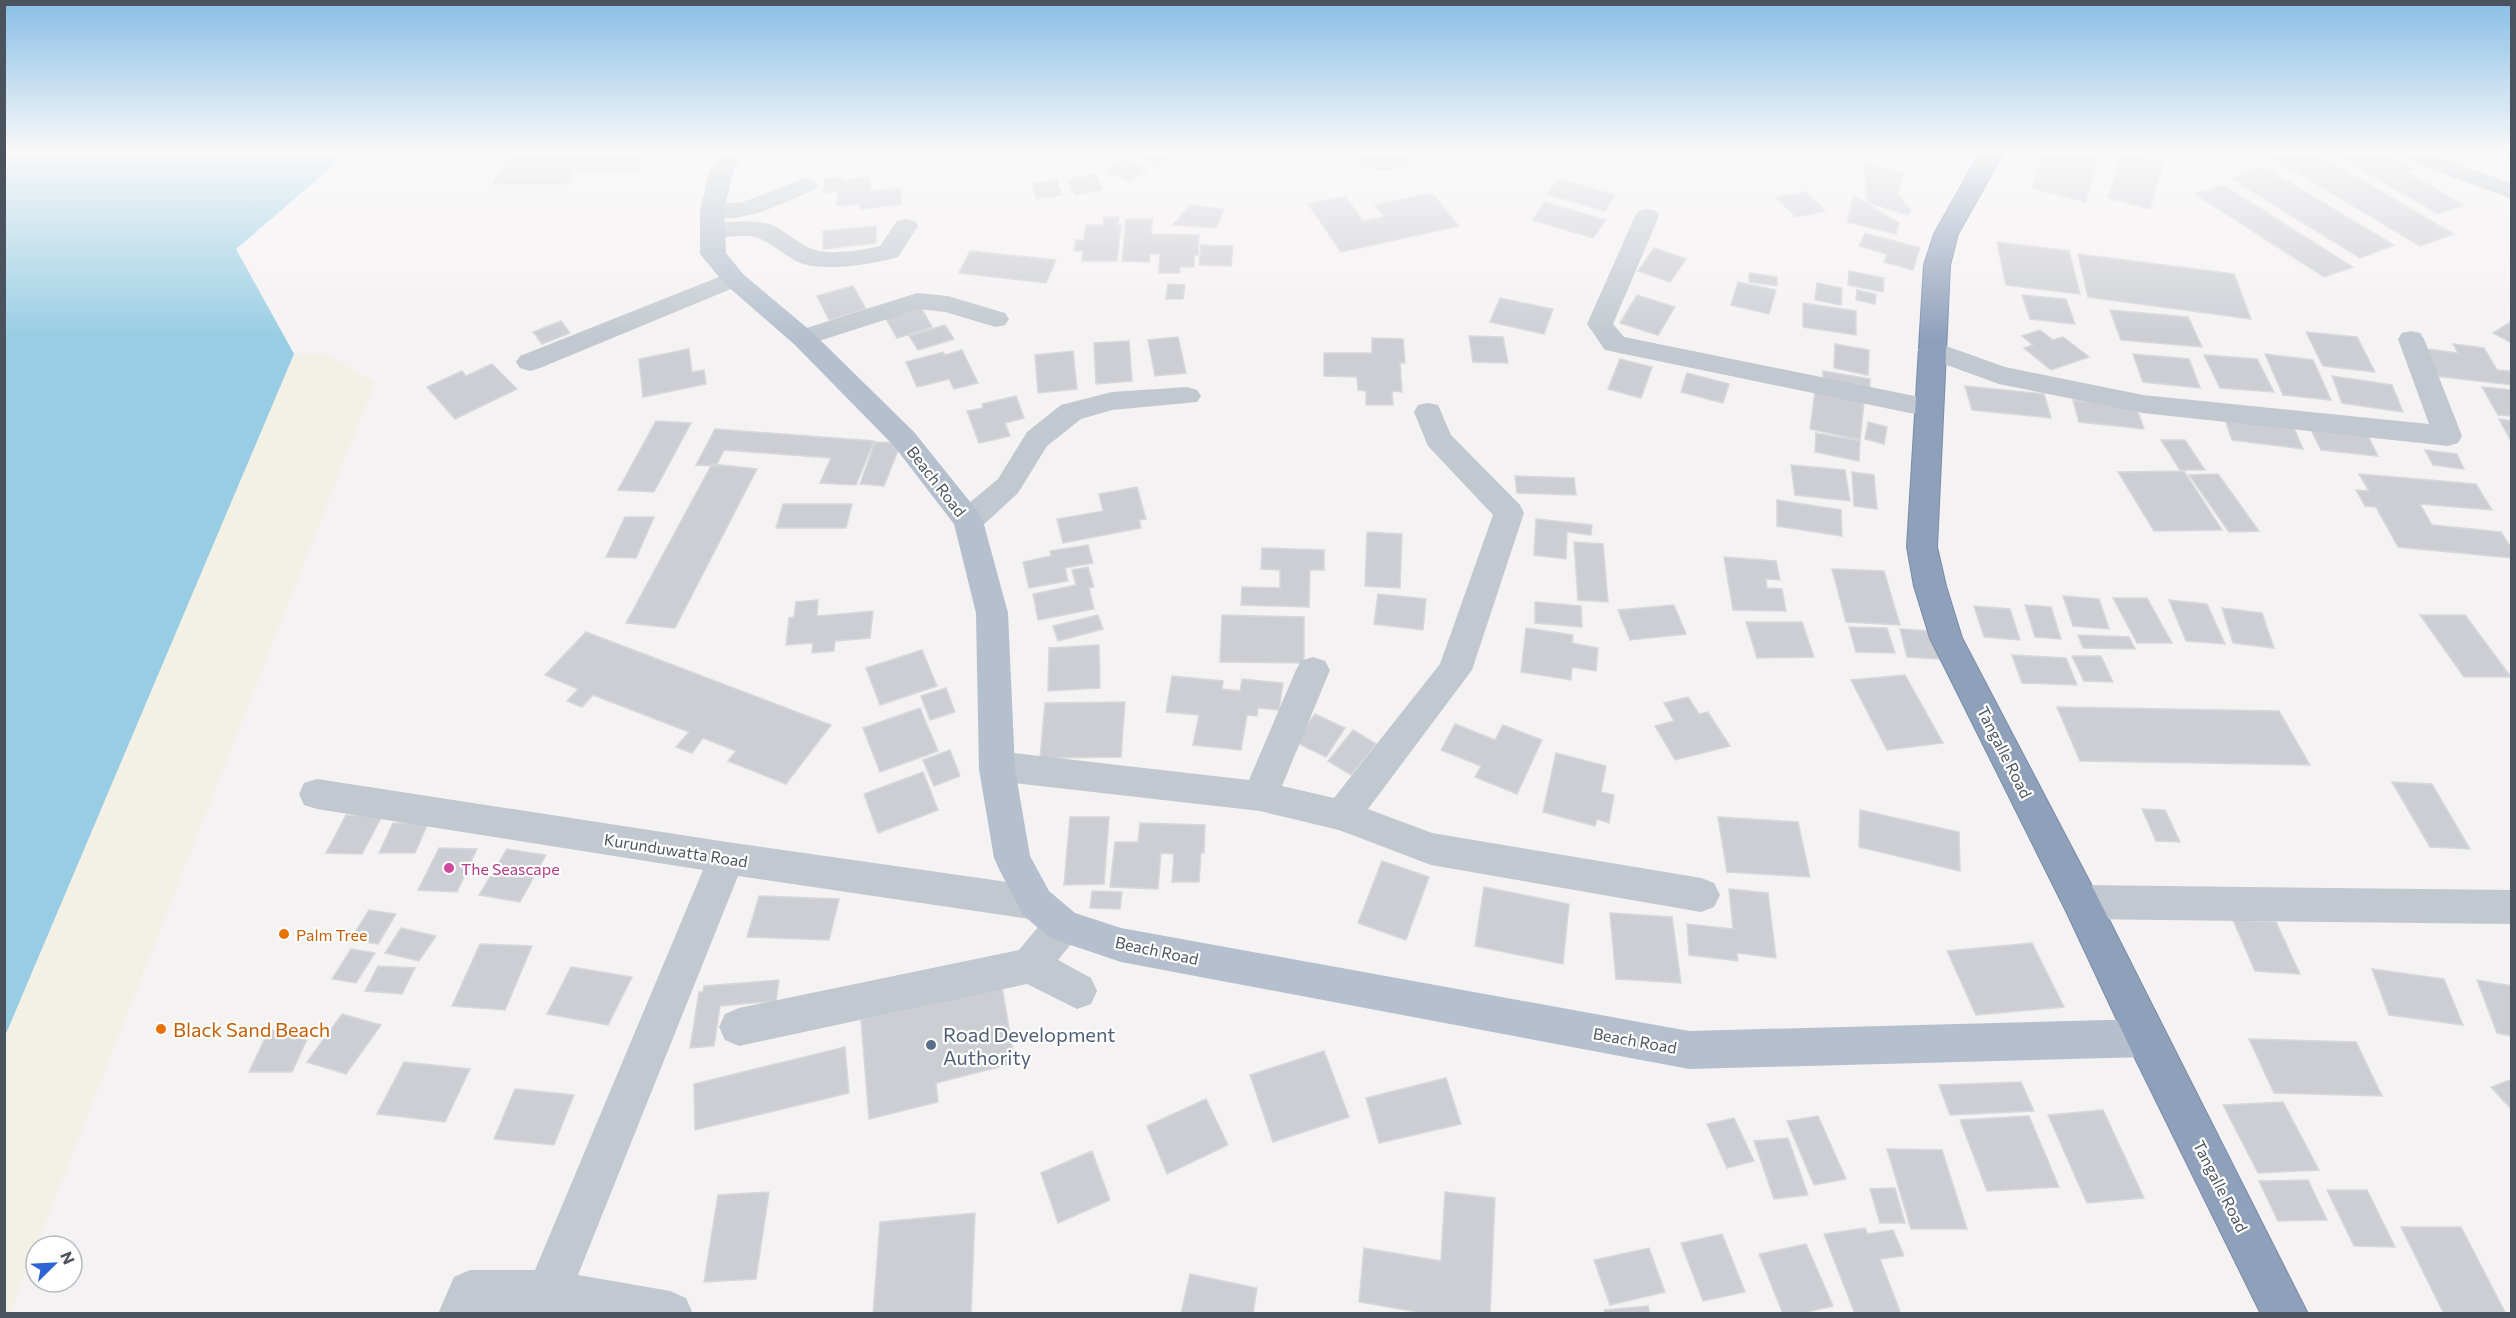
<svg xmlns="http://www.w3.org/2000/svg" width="2516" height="1318" font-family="Commissioner,sans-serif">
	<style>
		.sand { fill: #f3f0e5 }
		.water { fill: #98cde4 }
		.building { fill: #cdced4; stroke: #d7d8dc; stroke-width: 1.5 }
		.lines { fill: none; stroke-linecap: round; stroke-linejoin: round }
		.highway-casing { stroke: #7a8ba7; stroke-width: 2 }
		.minor { fill: #c1c8cf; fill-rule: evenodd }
		.major { fill: #b5bfcd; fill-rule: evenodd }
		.highway { fill: #8fa0bb; fill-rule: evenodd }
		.hotel-dot { fill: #d1479c; stroke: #fff; stroke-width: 2 }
		.food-dot { fill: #e8710a; stroke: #fff; stroke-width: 2 }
		.service-dot { fill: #5c6f8a; stroke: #fff; stroke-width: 2 }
		.labels { text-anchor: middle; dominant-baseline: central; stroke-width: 4.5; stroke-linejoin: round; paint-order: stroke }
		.street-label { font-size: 16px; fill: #4b535e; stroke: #fff }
		.hotel-label { font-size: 16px; fill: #b23c85; stroke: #fff; text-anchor: start }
		.food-label { font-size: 16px; fill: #c56008; stroke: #fff; text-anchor: start }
		.near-food-label { font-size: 20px; fill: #c56008; stroke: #fff; text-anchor: start }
		.near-service-label { font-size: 20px; fill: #4e5e75; stroke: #fff; text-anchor: start }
	</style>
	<rect width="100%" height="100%" fill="#f4f2f2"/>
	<path class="sand" d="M294,354H326L375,382L10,1313L5,1314V1036Z"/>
	<path class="water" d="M5,154H342L339,161L236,249L294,354L5,1036Z"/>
	<path class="building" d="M510,154H668L667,157H644L638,170H573L566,184H493Z
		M1139,154H1176L1161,166L1137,156Z
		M2043,154H2100L2085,202L2032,188Z
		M2122,154H2138L2164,161L2150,209L2108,198Z
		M2266,154H2317L2454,234L2420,246Z
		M2335,154H2386L2412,169L2405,171L2464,205L2438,214Z
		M1123,159L1148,169L1131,182L1106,171Z
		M1864,163L1904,173L1897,194L1911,210L1908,215L1867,202Z
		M2264,167L2394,245L2360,258L2230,178Z
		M1095,174L1103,190L1075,195L1068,179Z
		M844,177V180L870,177L871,191L900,188L902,204L861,209L860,204L837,206V191L824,193V179Z
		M1558,179L1615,195L1605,211L1547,194Z
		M1057,180L1062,195L1037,199L1032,184Z
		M2223,185L2353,267L2324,277L2195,194Z
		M1806,192L1825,211L1796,217L1776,198Z
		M1432,193L1459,226L1341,252L1308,204L1345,196L1363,221L1384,217L1375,205Z
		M1854,196L1899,223L1896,234L1847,222Z
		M1545,202L1606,220L1593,238L1532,220Z
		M1191,205L1224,209L1216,228L1172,225Z
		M1104,217H1119L1118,225H1121L1117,261H1082L1083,251H1074L1076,240H1084L1086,225H1103Z
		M1126,219H1153L1151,234L1199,235L1198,255H1194V267H1180V273H1159L1160,254H1150L1149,262L1122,261Z
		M876,226V243L823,249V231Z
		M1865,233L1920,248L1913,270L1884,262L1887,254L1859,246Z
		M1997,242L2069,251L2080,294L2006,285Z
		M1201,245L1233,246L1231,266L1199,265Z
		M1654,248L1686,259L1670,282L1638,271Z
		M970,251L1056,260L1046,283L959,273Z
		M2078,254L2234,274L2251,319L2088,297Z
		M1849,271L1884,278L1883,292L1848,285Z
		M1749,273L1777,277V286L1749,282Z
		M1738,282L1776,290L1769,314L1731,305Z
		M1817,283L1842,288L1841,305L1815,300Z
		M1168,284L1185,285L1183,299H1166Z
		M853,286L866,309L829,320L817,296Z
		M1857,290L1876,294L1875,304L1856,300Z
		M1637,295L1675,307L1658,335L1620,323Z
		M2022,295L2066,299L2075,324L2030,319Z
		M1500,298L1553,309L1544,334L1490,322Z
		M1803,303L1856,311V335L1803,327Z
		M921,307L932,327L897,338L885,317Z
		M2110,310L2188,317L2202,347L2121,340Z
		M561,321L570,333L542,344L533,332Z
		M2512,321V343L2493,333Z
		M945,325L954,339L918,350L909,336Z
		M2040,330L2053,340L2063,337L2089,357L2051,370L2024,348L2033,345L2022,336Z
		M2306,332L2357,337L2375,372L2323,366Z
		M1469,336L1503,337L1508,363L1473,362Z
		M1178,337L1186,373L1155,376L1148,340Z
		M1372,338L1403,339L1405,363H1400L1402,392L1392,391L1393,405H1366V391L1358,390L1357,377L1324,376V353H1372Z
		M1129,341L1132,381L1096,384L1094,343Z
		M1835,344L1869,350L1868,375L1834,368Z
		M2453,344L2484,348L2497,370L2509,371L2512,376V385L2435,376L2419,348L2458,353Z
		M689,349L692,372L704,370L706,384L643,397L639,359Z
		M962,350L978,383L954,389L949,379L917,387L906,362L943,352L945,355Z
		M1073,351L1077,389L1038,393L1035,355Z
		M2133,354L2189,359L2200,388L2143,382Z
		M2265,354L2313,360L2331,400L2283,395Z
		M2204,355L2257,359L2274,392L2220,388Z
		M1620,359L1652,367L1641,398L1608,389Z
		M492,364L517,389L455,419L427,387L462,371L466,376Z
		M1823,371L1870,379V390L1823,383Z
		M1687,373L1729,384L1723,403L1681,392Z
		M2332,376L2392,385L2403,412L2342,403Z
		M1965,386L2044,394L2051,418L1972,410Z
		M2482,387L2512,390V416L2498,415Z
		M1815,392L1864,402L1860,440L1810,429Z
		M1016,396L1024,418L1005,423L1010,436L979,443L967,411L983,408L982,404Z
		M2073,400L2136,407L2144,429L2079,422Z
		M2225,419L2294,428L2303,449L2232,440Z
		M2499,419L2512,421V443Z
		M656,421L691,423L654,492L618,490Z
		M1868,422L1887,427L1884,444L1865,439Z
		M715,429L874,441L856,485L820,483L831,458L724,450L716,466L696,465Z
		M2311,430L2368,436L2378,456L2321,450Z
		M1816,433L1860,441L1859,461L1815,452Z
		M2161,440H2185L2205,470H2180Z
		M875,442L901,443L884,486L860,484Z
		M2425,450L2457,454L2464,469L2433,465Z
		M712,464L757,469L675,628L626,623Z
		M1791,465L1845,470L1850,501L1795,495Z
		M2184,471L2222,530L2154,531L2118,472Z
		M1852,472L1874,475L1877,509L1854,506Z
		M2218,474L2259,531L2229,532L2189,475Z
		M2359,474L2476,484L2492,510L2420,504L2432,525L2501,532L2512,549V558L2398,547L2376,507L2365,506L2356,490L2369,491Z
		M1515,476L1574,478L1576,495L1517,493Z
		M1137,487L1146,519L1139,520L1141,528L1063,543L1057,519L1103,511L1099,494Z
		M1777,500L1841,510L1842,536L1777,526Z
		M783,504H852L846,528H776Z
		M625,517H654L636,558L606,557Z
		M1536,519L1592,525L1591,535L1567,532L1566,559L1534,555Z
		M1367,532L1402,534L1400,588L1365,586Z
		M1574,542L1603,544L1608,602L1578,600Z
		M1088,545L1093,563L1065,568L1068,581L1029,588L1023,562L1051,556L1050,551Z
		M1262,548L1324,550V570H1310L1309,607L1241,605L1242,587L1280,588V570L1261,569Z
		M1724,557L1776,561L1780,580L1766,579L1767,588L1782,589L1786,611L1733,610Z
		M1088,567L1094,587L1089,588L1094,609L1038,620L1033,594L1076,585L1072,570Z
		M1832,569L1884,571L1900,625L1846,622Z
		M1378,594L1426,599L1423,630L1374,624Z
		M2063,596L2099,599L2109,629L2073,626Z
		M2113,598H2147L2172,643H2137Z
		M818,600L817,616L873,611L870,638L835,641L834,651L812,653L813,643L786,645L789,618L794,617L796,602Z
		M2169,600L2207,604L2225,644L2186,641Z
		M1535,602L1581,606L1582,627L1535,623Z
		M1674,605L1686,634L1630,640L1618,610Z
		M2025,605L2051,607L2061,639L2035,637Z
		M1974,606L2010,609L2020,640L1984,637Z
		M2222,608L2262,613L2274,648L2233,643Z
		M1098,615L1103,629L1058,641L1053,626Z
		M1222,615L1304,617V663L1220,662Z
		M2420,615H2465L2511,677H2464Z
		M1746,622H1802L1814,657L1757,658Z
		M1849,627L1887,628L1895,653L1856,652Z
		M1526,628L1573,635L1572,643L1598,648L1596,671L1572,667L1571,680L1521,672Z
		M1900,629L1931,631L1940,659L1907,657Z
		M586,632L831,725L786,784L728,761L736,751L703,738L692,753L676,747L689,732L593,695L582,707L567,701L578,689L545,675Z
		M2078,635L2129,637L2135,649L2083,648Z
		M1099,645L1100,688L1048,691L1049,648Z
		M922,650L937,686L880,705L866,668Z
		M2012,655L2066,658L2077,685L2022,683Z
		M2072,656H2101L2113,682L2084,681Z
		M1905,675L1943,743L1887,750L1851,680Z
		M1172,676L1223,681L1222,689L1240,691L1242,679L1283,683L1279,710L1258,708L1257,716L1247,715L1241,750L1193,745L1199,715L1166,712Z
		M946,688L955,712L930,720L921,696Z
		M1688,697L1699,714L1708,712L1730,746L1675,760L1655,726L1674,721L1664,703Z
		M1125,702L1121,757L1040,758L1045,703Z
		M2057,707L2279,711L2310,765L2080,761Z
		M920,708L938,751L880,772L863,728Z
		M1315,714L1345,728L1326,757L1295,742Z
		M1455,724L1495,740L1503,725L1542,740L1517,794L1475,777L1481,766L1441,750Z
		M1353,730L1376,744L1351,775L1328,761Z
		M950,750L960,776L934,786L923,760Z
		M1556,753L1606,766L1601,792L1614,795L1609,823L1597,819L1595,826L1543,812Z
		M923,772L938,810L878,833L864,794Z
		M2392,782L2432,784L2470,849L2430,847Z
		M2142,809L2165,810L2180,842L2156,841Z
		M1860,810L1959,832L1960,871L1859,847Z
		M346,815L382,816L362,854L326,853Z
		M1070,817H1109L1104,884L1064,885Z
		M1718,817L1798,822L1810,877L1727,872Z
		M393,823H428L415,853H379Z
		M1140,823L1205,825L1204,853H1201L1199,882H1172L1174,854L1161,853L1158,889L1110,887L1115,842H1138Z
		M439,848L477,849L457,892L418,890Z
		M507,849L546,855L520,902L479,895Z
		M1382,861L1429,877L1406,940L1358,923Z
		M1484,887L1569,904L1563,964L1475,946Z
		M1729,889L1768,893L1776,958L1737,953L1738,961L1689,955L1687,924L1733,929Z
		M1092,891L1122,892L1120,909L1090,908Z
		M759,896L839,899L829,940L747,937Z
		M369,910L396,914L378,944L350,940Z
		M1610,913L1672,917L1681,983L1616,979Z
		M2233,920L2276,922L2300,974L2255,971Z
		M401,928L436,936L419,961L385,953Z
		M2032,943L2064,1007L1976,1015L1947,951Z
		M480,944L532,946L505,1010L452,1006Z
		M351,949L375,953L356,983L332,979Z
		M378,966L415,968L402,994L365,991Z
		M571,967L632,977L608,1025L547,1014Z
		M2372,969L2444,979L2463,1025L2389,1015Z
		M779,980L776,1001L720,1006L714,1046L690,1048L699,992H703L704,986Z
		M2477,980L2512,986V1036L2497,1033Z
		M1002,987L1015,1063L936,1083L938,1102L869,1119L861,1020Z
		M342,1014L381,1025L346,1074L307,1062Z
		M269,1030L311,1031L292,1072H249Z
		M2249,1039L2356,1042L2382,1096L2274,1093Z
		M845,1047L849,1093L695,1130L694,1084Z
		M1324,1051L1349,1117L1273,1142L1250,1075Z
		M404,1062L470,1069L445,1122L377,1114Z
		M1446,1078L1461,1124L1379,1143L1366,1098Z
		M2512,1079V1110L2491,1087Z
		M2021,1082L2034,1111L1950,1115L1939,1085Z
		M515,1089L574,1095L554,1145L494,1139Z
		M1206,1099L1228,1145L1167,1174L1147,1126Z
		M2283,1102L2319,1170L2258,1173L2223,1105Z
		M2103,1110L2144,1198L2087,1203L2048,1115Z
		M1818,1116L1846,1179L1814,1185L1787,1121Z
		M2029,1116L2059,1187L1987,1191L1960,1120Z
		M1734,1118L1754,1161L1727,1168L1707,1124Z
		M1788,1138L1808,1195L1774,1199L1754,1141Z
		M1887,1149L1942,1150L1967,1229H1911Z
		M1092,1151L1110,1200L1058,1223L1041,1173Z
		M2308,1180L2327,1220L2278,1221L2259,1181Z
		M1895,1188L1905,1223H1880L1870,1189Z
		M2327,1190H2367L2395,1247L2354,1246Z
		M769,1192L756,1279L704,1282L718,1195Z
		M1445,1192L1495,1198L1490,1314H1429L1359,1302L1364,1248L1441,1261Z
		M975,1213L971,1314H873L880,1222Z
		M2401,1227H2461L2506,1314H2444Z
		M1865,1228L1868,1234L1893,1230L1904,1256L1880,1259L1901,1314H1855L1824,1234Z
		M1722,1234L1745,1292L1703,1301L1681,1243Z
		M1806,1244L1833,1306L1799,1314H1783L1759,1254Z
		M1649,1248L1665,1292L1610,1305L1594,1260Z
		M1190,1274L1257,1288L1253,1314H1181Z
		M1648,1306L1650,1314H1605L1604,1310Z"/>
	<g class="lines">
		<defs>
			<path id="highway" d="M1979,154H2003L1958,234L1950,265L1937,547L1946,586L1962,638L2094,890L2308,1314H2261L2132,1052L2067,913L1930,638L1914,586L1907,547L1924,265L1934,234Z"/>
		</defs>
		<use href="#highway" class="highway-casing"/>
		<path class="minor" d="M1354,154H1417C1402,176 1382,171 1359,165Z
			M806,178L814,180L818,185L814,190C780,204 742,226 703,216L700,211L703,206L743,202Z
			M1647,209L1656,211L1659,216L1613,324L1624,337L1929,399L1939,401L1943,408L1939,415L1929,417L1605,350L1587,324L1635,216L1638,211Z
			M906,219L915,221L918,226L898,257C873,264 822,273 798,262C784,255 772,243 758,238C743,233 720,240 703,236L700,231L703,226C718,222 758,219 772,225C786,232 798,243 812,249C829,256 863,250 880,246L897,221Z
			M734,271L743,274L747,279L743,284L540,368L530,371L520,368L516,362L520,356Z
			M917,293L948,296L1005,313L1009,319L1005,325L996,327L945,312L919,309L803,346L794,344L790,338L794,332Z
			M2411,331L2420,333L2424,339L2462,436L2458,443L2448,446L2143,413L1999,384L1922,356L1918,350L1922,344L1932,341L2005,367L2143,395L2429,424L2398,339L2402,333Z
			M1187,387L1197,390L1201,396L1197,402L1112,410L1081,419L1047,446L1018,493L979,529L968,532L957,529L953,521L957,513L998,479L1027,432L1061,405L1112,392Z
			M1428,403L1438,405L1451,435L1520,505L1524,513L1472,670L1368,809L1432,833L1701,878L1714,883L1720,895L1714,907L1701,912L1431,865L1339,830L1260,811L1013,783L997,784L985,779L979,769L985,759L997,754L1013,753L1249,780L1296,670L1301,661L1313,657L1325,661L1330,670L1282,786L1334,798L1440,664L1493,515L1428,446L1414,412L1418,405Z
			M317,779L727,842L1036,886L1049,891L1055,903L1050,914L1063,909L1076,914L1082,926L1076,938L1058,960L1091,978L1097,991L1091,1004L1077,1009L1027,984L739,1046L725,1040L719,1027L725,1014L739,1008L1019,950L1048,915L1036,920L738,876L578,1275L670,1291L686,1298L693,1314H438L454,1277L470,1270H535L703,870L317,809L304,805L299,794L304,783Z
			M2081,885L2512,890V924L2081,919L2068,914L2062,902L2068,890Z"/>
		<path class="major" d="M719,154H743L733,172L724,211L726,253L743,274L812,332L914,432L979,513L983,521L1008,613L1015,769L1030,856L1049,891L1075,913L1121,928L1689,1031L2146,1019L2160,1024L2166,1038L2160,1052L2146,1057L1689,1069L1121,962L1050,938L1023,915L999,869L994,858L979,769L976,613L954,524L894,446L794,344L725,284L700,254V211L709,172Z
			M2401,154H2434L2512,184V199L2404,159Z"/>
		<use href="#highway" class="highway"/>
	</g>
	<linearGradient id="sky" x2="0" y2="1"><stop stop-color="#88bee6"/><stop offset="0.45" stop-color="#faf9f9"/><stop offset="1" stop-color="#faf9f9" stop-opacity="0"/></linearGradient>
	<rect width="2516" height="339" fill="url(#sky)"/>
	<circle class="hotel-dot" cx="449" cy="868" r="6"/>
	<g class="food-dot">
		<circle cx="284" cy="934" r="6"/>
		<circle cx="161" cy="1029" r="6"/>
	</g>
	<circle class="service-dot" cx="931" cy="1045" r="6"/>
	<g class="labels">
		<g class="street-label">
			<text transform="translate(937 481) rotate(52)">Beach Road</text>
			<text transform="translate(2005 752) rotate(63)">Tangalle Road</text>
			<text transform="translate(676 850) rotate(9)">Kurunduwatta Road</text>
			<text transform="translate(1157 950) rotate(12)">Beach Road</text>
			<text transform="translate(1635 1040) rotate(10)">Beach Road</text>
			<text transform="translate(2221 1186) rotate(63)">Tangalle Road</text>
		</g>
		<g class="hotel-label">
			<text x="461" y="868">The Seascape</text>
		</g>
		<g class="food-label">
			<text x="296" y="934">Palm Tree</text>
		</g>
		<g class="near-food-label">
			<text x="173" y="1029">Black Sand Beach</text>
		</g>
		<g class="near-service-label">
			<text x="943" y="1034">Road Development<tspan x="943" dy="23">Authority</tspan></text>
		</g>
	</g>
	<rect width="2516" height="1318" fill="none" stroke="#4b535e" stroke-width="12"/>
	<g transform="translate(54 1264) rotate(66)"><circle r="28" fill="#ffffff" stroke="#b7babf" stroke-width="1.5"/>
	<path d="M0-4.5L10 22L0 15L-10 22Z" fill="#2d64d3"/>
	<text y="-9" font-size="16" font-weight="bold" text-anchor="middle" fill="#4b535e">N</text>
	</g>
</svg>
